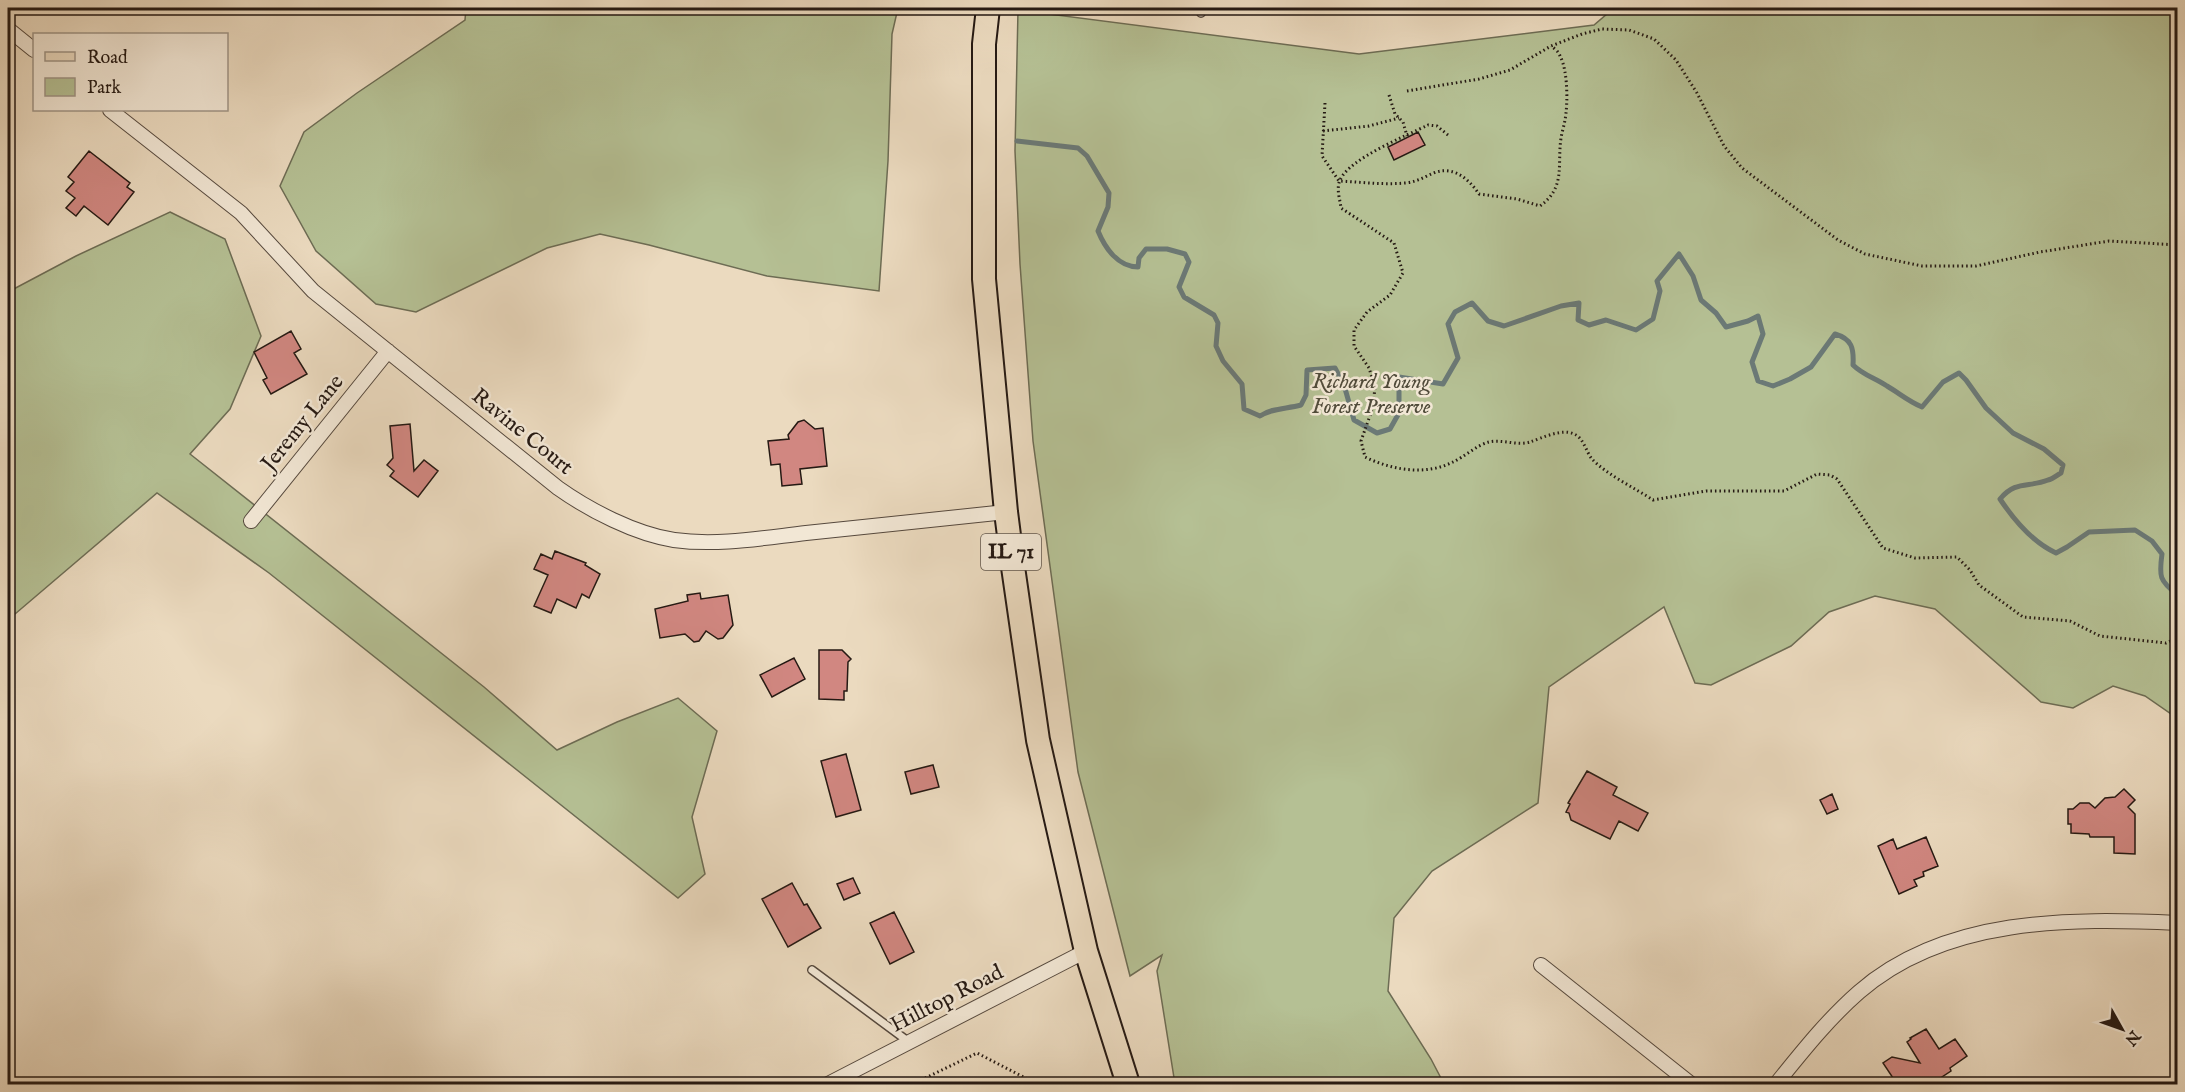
<svg xmlns="http://www.w3.org/2000/svg" width="2185" height="1092" font-family="'IM FELL English',serif">
	<style>
		.green { fill: #b5c094; stroke: #6d6c54; stroke-width: 1.5 }
		.lines { fill: none; stroke-linecap: round; stroke-linejoin: round }
		.stream { stroke: #6b7976; stroke-width: 5 }
		.building { fill: #d18781; stroke: #251913; stroke-width: 1.5 }
		.lane-casing { stroke: #56493e; stroke-width: 10 }
		.street-casing { stroke: #56493e; stroke-width: 16 }
		.primary-casing { stroke: #251913; stroke-width: 26 }
		.path { stroke: #251913; stroke-width: 3; stroke-dasharray: 1.5 3; stroke-linecap: butt }
		.lane { stroke: #f2e7d5; stroke-width: 7 }
		.street { stroke: #f2e7d5; stroke-width: 14 }
		.primary { stroke: #ebdabf; stroke-width: 22 }
		.labels { text-anchor: middle; dominant-baseline: central; stroke-width: 5; stroke-linejoin: round; paint-order: stroke }
		.shield { fill: #f2e7d5; stroke: #62574d; stroke-width: 1.5 }
		.shield-label { font-size: 21px; font-weight: bold; fill: #251913 }
		.park-label { font-size: 22px; font-style: italic; fill: #504b3a; stroke: #f2e7d5 }
		.street-label { font-size: 22px; fill: #251913; stroke: #f2e7d5 }
	</style>
	<rect width="100%" height="100%" fill="#ebdabf"/>
	<filter id="stains"><feTurbulence type="fractalNoise" baseFrequency=".00333" numOctaves="4"/><feColorMatrix values="0 0 0 0 .2 0 0 0 0 .09 0 0 0 0 .02 0 0 0 .5 -.17"/></filter>
	<radialGradient id="worn" r=".72"><stop offset=".6" stop-color="#630" stop-opacity="0"/><stop offset="1" stop-color="#630" stop-opacity=".3"/></radialGradient>
	<path class="green" d="M466,8H898L892,34L888,161L879,291L767,276L649,245L600,234L547,248L416,312L376,304L316,251L280,186L304,132L357,93L465,20Z
		M1609,8H2177V718L2145,696L2113,686L2073,708L2041,702L1935,609L1875,596L1829,612L1791,646L1711,685L1695,683L1664,607L1549,687L1538,803L1432,871L1394,918L1388,991L1431,1059L1444,1084H1175L1157,971L1162,955L1130,976L1078,772L1033,441L1020,264L1015,151L1018,10L1359,54L1594,25L1608,13Z
		M170,212L225,239L261,336L230,409L190,454L484,687L557,750L617,722L678,698L717,731L692,817L705,874L678,898L269,573L157,493L8,620V292L76,256Z"/>
	<g class="lines">
		<path class="stream" d="M1017,141L1078,148L1087,156L1109,193L1108,207L1098,231C1105,248 1118,267 1138,267L1139,258L1146,249H1167L1185,254L1189,262L1179,287L1184,297L1214,315L1218,323L1216,346L1223,361L1242,384L1244,409L1260,416C1272,408 1286,409 1301,405L1306,395L1307,370L1335,368L1344,385L1354,420L1377,433L1390,429L1399,413V377L1443,384L1458,358L1448,324L1455,312L1472,303L1488,321L1504,326L1561,306L1579,303L1578,320L1589,325L1606,320L1636,330L1653,319L1660,291L1657,281L1679,254L1693,276L1701,300L1716,313L1726,327L1748,321L1758,316L1763,334L1752,362L1758,381L1773,386L1790,379L1811,367L1835,334C1852,339 1854,348 1853,365C1863,375 1875,378 1887,386C1899,393 1908,401 1922,407L1943,382L1959,373L1966,380L1986,408L2013,433L2044,449L2063,465L2061,473C2057,475 2053,479 2048,480C2028,488 2016,480 2000,499C2014,520 2032,542 2056,553L2067,547L2089,532L2135,530L2152,541L2162,554C2159,576 2159,581 2178,595"/>
	</g>
	<path class="building" d="M1418,132L1425,145L1394,160L1388,147Z
		M89,151L130,183L127,187L134,192L108,225L84,206L76,216L66,208L75,198L66,191L74,182L68,177Z
		M291,331L301,349L294,353L307,374L271,394L263,380L267,378L254,352Z
		M804,420L815,429L823,428L827,466L800,469L802,484L782,486L780,464L771,465L768,441L789,439L788,435L798,422Z
		M410,424L414,471L424,460L438,471L418,497L390,476L394,471L387,465L393,458L390,426Z
		M555,551L586,563L585,565L600,574L589,598L582,594L576,608L557,599L551,613L534,606L548,575L534,569L541,554L552,559Z
		M700,593L701,599L728,595L733,625L723,638L718,639L706,631L699,641L694,642L685,634L660,638L655,609L688,601L687,595Z
		M819,650H842L851,659L848,662L847,691H844V700L819,699Z
		M794,658L805,679L772,697L760,675Z
		M846,754L861,810L836,817L821,761Z
		M933,765L939,787L911,794L905,772Z
		M1587,771L1617,787L1613,795L1648,813L1638,831L1619,821L1610,839L1571,820L1569,813L1566,812L1570,804L1568,803Z
		M2124,789L2135,800L2128,807L2135,814V854L2114,853V837H2090L2089,834L2071,833V824H2068V809H2073L2080,803H2089L2095,808L2105,798L2115,797Z
		M1832,794L1838,809L1827,814L1820,800Z
		M1926,837L1938,866L1923,872L1924,876L1914,880L1917,886L1899,894L1878,846L1893,839L1897,849Z
		M853,878L860,893L844,900L837,884Z
		M792,883L804,905L807,904L821,928L788,947L762,899Z
		M894,912L914,952L890,964L870,923Z
		M1926,1029L1939,1049L1955,1039L1967,1056L1950,1068L1951,1071L1939,1079L1943,1084H1897L1883,1063L1892,1057L1920,1063L1907,1042L1911,1039L1910,1038Z"/>
	<g class="lines">
		<defs>
			<path id="lane" d="M1201,13V8
				M812,970L909,1042"/>
			<path id="street" d="M8,29L34,50
				M110,110L241,213L313,291L558,488C589,510 635,534 674,540C718,546 762,538 806,533C872,526 939,519 1006,512
				M251,521L388,351
				M1541,965L1691,1084
				M828,1084L1086,951
				M1776,1084C1802,1052 1827,1020 1859,992C1945,917 2070,918 2178,923"/>
			<path id="primary" d="M988,8L984,44V279L1006,512L1013,567L1038,740L1086,951L1128,1084"/>
		</defs>
		<use href="#lane" class="lane-casing"/>
		<use href="#street" class="street-casing"/>
		<use href="#primary" class="primary-casing"/>
		<path class="path" d="M1407,91L1479,79L1510,70L1551,46L1582,34L1602,29L1629,30L1654,39L1676,60L1697,93L1724,146L1742,168L1838,240L1865,254L1922,266H1976L2040,252L2109,241L2178,245
			M1389,95L1395,114L1403,122L1407,136
			M1325,103L1322,156L1339,181C1361,182 1383,185 1405,183C1420,182 1431,172 1441,171C1458,169 1470,181 1479,194L1517,199L1540,206C1566,187 1557,166 1561,138C1562,132 1564,126 1565,120C1568,105 1568,70 1560,56C1559,52 1554,48 1551,46
			M1323,131L1369,126L1399,118
			M1448,135L1437,126L1428,125C1406,136 1350,158 1340,180C1336,189 1340,199 1341,208L1394,243L1403,273L1390,295L1367,312L1354,330V346L1369,368L1375,387L1373,407L1361,441L1365,457C1392,470 1425,476 1453,462C1464,457 1477,445 1489,442C1502,439 1517,446 1530,442C1542,438 1562,428 1574,434C1584,438 1586,452 1592,459C1607,475 1635,488 1653,500L1706,491H1784L1817,474L1830,475L1837,479L1883,548L1915,558L1957,557L1970,570L1979,585L2023,617L2070,621L2100,636L2166,643L2178,638
			M913,1084L977,1053L1037,1084"/>
		<use href="#lane" class="lane"/>
		<use href="#street" class="street"/>
		<use href="#primary" class="primary"/>
	</g>
	<g class="labels">
		<rect class="shield" x="981" y="534" width="60" height="36" rx="4.5"/>
		<g class="shield-label">
			<text x="1011" y="552">IL 71</text>
		</g>
		<g class="park-label">
			<text x="1371" y="382">Richard Young<tspan x="1371" dy="25">Forest Preserve</tspan></text>
		</g>
		<g class="street-label">
			<text transform="translate(303 423) rotate(-51)">Jeremy Lane</text>
			<text transform="translate(522 432) rotate(39)">Ravine Court</text>
			<text transform="translate(947 999) rotate(-27)">Hilltop Road</text>
		</g>
	</g>
	<rect width="2185" height="1092" fill="none" stroke="#ebdabf" stroke-width="30"/>
	<rect x="9" y="9" width="2167" height="1074" fill="none" stroke="#251913" stroke-width="3"/>
	<rect x="15" y="15" width="2155" height="1062" fill="none" stroke="#251913" stroke-width="1.5"/>
	<rect x="33" y="33" width="195" height="78" fill="#f2e7d5" stroke="#a09587" stroke-width="1.5"/>
	<rect x="45" y="52" width="30" height="9" fill="#ebdabf" stroke="#a09587" stroke-width="1.5"/>
	<text x="87" y="63" font-size="18" fill="#251913">Road</text>
	<rect x="45" y="78" width="30" height="18" fill="#b5c094" stroke="#a09587" stroke-width="1.5"/>
	<text x="87" y="93" font-size="18" fill="#251913">Park</text>
	<g transform="translate(2122 1029) rotate(130)" stroke="#f2e7d5" stroke-width="4.5" paint-order="stroke">
	<path d="M0-4.5L10 22L0 15L-10 22Z" fill="#251913"/>
	<text y="-9" font-size="16" font-weight="bold" text-anchor="middle" fill="#251913">N</text>
	</g>
	<rect width="100%" height="100%" filter="url(#stains)"/>
	<rect width="100%" height="100%" fill="url(#worn)"/>
</svg>
